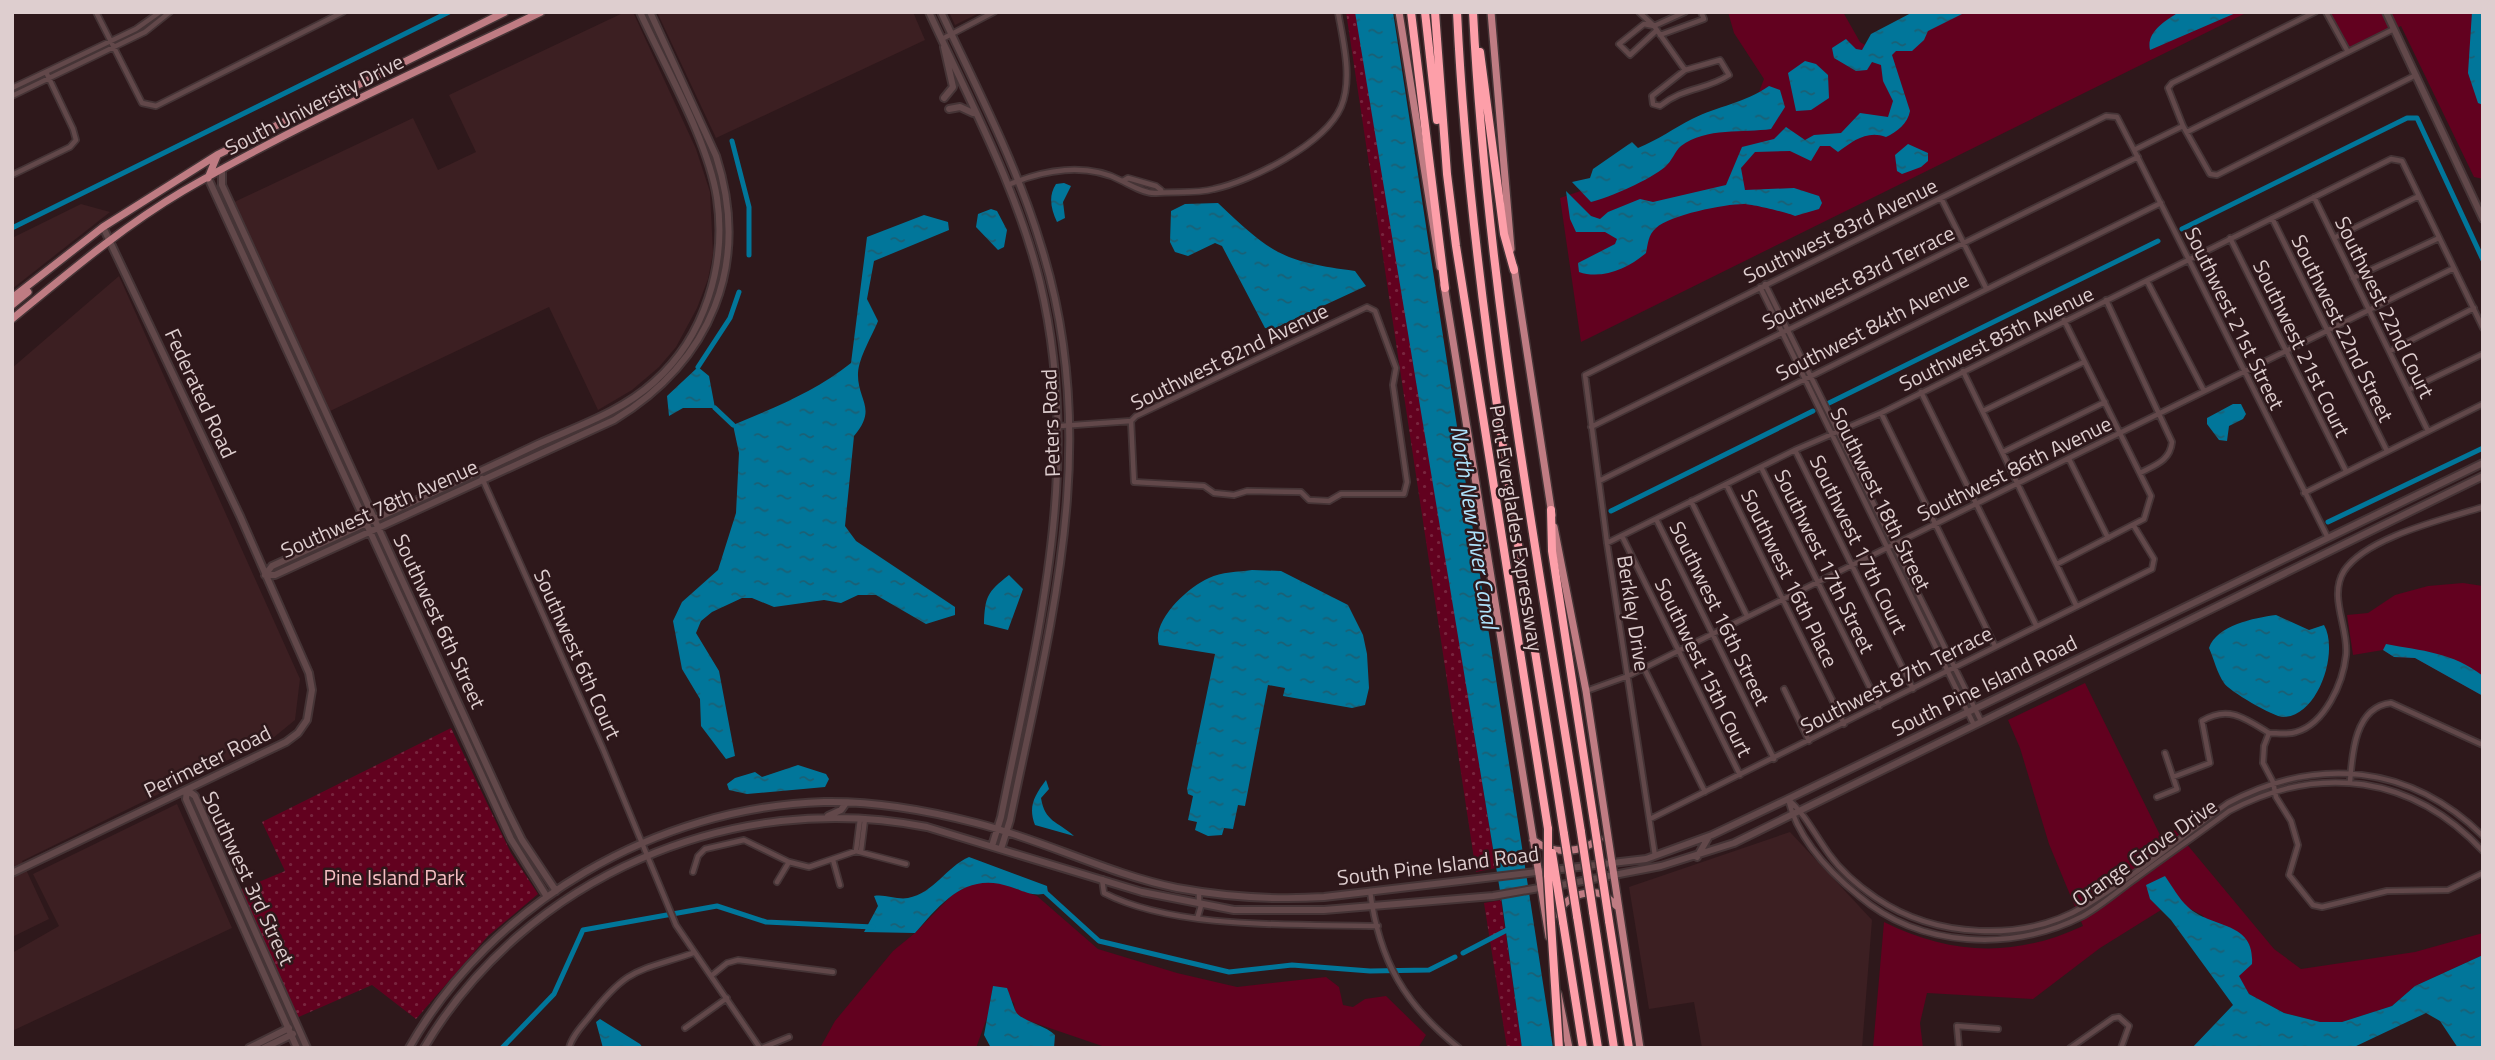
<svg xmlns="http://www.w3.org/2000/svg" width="2495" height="1060" font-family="'Titillium Web',sans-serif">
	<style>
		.built { fill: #3c1f22 }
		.green { fill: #62011f }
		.park { fill: url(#park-dots) }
		.water { fill: url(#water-ripples) }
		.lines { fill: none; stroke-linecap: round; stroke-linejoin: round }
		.canal { stroke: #01769a; stroke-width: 5 }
		.street-casing { stroke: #453436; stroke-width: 8 }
		.secondary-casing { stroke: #453436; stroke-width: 10 }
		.primary-casing { stroke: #453436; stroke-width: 10 }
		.highway-casing { stroke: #453436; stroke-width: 11 }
		.street { stroke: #62484a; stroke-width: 4.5 }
		.secondary { stroke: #62484a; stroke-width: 6 }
		.primary { stroke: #bf7c83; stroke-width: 7 }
		.highway { stroke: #fd9fa9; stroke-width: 8 }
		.highway-bridge-casing { stroke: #453436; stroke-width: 11; stroke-linecap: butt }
		.highway-bridge { stroke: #fd9fa9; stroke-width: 8 }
		.labels { text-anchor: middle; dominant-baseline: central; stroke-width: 5; stroke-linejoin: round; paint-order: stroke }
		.street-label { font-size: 21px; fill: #dececf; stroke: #2e181b }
		.park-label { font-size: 21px; fill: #f5bec2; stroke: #2e181b }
		.water-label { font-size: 23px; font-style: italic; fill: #aee2fb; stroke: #2e181b }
	</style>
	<defs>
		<pattern id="park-dots" width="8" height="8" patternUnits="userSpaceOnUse" patternTransform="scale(1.75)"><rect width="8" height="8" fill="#62011f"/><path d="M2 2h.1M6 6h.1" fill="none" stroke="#78253e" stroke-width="1.8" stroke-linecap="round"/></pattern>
		<pattern id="water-ripples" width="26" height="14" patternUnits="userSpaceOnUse" patternTransform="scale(1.75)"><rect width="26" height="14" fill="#01769a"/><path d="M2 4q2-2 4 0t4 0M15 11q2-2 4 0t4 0" fill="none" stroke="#1b6075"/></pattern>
	</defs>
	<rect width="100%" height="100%" fill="#2e181b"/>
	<path class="built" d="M625,12H633L696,149L710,192L713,253L708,279L697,308L676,347L659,367L632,390L598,410L549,307L328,412L230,204L413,118L438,170L476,152L449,95Z
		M657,12H913L925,40L716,138Z
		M949,12H981L955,25Z
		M81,204L110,212L12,289V238Z
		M119,276L300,679L295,720L273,738L22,861L49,919L12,937V368Z
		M177,804L232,928L12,1031V953L59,926L33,874Z
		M1790,832L1872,920L1862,1048H1702L1694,1002L1649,1009L1629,887Z"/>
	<path class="green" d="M1728,12H1843L1860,42L1874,50L1939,12H2248L1581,342L1560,198L1592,187L1755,102L1764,79L1734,33Z
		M2328,12H2483V179L2474,177L2401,26L2346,51Z
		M2463,583L2483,586V696L2415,658L2394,657L2383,650L2353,655L2347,615L2368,613L2395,595L2428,586Z
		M2085,683L2162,839L2175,830L2274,949L2301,969L2415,952L2483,933V955L2415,986L2392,1006L2342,1022H2320L2284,1013L2249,994L2238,976L2246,967L2202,915L2188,908L2150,899L2161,910L2100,948L2033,999L1927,993L1920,1023L1923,1048H1873L1884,922C1951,955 2014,958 2083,926L2049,844L2020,748L2008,720Z
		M976,881L1000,883L1037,896L1098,949L1177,973L1237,987L1326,977L1339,987L1343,1005L1353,1007L1365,999L1386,996L1426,1035L1418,1048H1108L1023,1019L1015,1012L1014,1003L993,986L988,1015L976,1048H820L835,1021L893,951L915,933L952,895Z"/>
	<path class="park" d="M1346,12H1355L1361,32L1496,868L1476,872Z
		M451,728L511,853L538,894L488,936L416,1019L372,985L294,1019L237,891L285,871L262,822Z
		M1501,900L1522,1048H1507L1484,903Z"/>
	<path class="water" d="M1355,12H1393L1553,1048H1522L1502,903Z
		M1913,12H1966L1928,31L1924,40L1912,51H1896L1892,55L1910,111C1908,123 1897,132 1886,137C1867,130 1853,141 1838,152L1830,146H1820L1811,161L1790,151L1755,152L1741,168L1745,190L1794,188L1819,196L1822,203L1819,209L1795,216C1789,213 1752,204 1744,204C1724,204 1670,215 1656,228C1648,235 1648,244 1646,253C1629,268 1602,280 1579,272L1578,263L1615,244L1617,239L1605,232H1576L1570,219L1566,191L1591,216L1600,219L1608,212L1640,199L1653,202L1726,185L1742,147L1774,139L1786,127L1805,140L1814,135L1841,133L1860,113L1888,117L1893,101L1883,81L1881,65L1872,62L1867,70L1856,71L1834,58L1832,48L1846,39L1856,49L1862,50L1871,34Z
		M2179,12H2238L2150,50C2146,32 2165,21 2179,12Z
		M2472,12H2483V105L2478,103L2468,73Z
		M1805,61L1816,64L1828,75L1829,98L1811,110L1796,111L1788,73Z
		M1769,86L1780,90L1785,107L1771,129C1744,133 1706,127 1681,146C1675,151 1672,161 1665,167C1651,179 1609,198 1591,202L1572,182L1590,178L1593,169L1632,142L1638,148C1658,140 1674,128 1692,119C1718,106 1745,103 1769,86Z
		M1908,144L1928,153V161L1921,167L1902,174L1897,171L1895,155Z
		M1064,183L1071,186L1063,202L1065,218L1057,222C1051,209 1048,196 1056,184Z
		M1218,203C1272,254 1281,261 1355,271L1366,286L1273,329L1265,328L1222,246L1215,243L1188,256L1175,252L1170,242L1171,211L1185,204Z
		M991,209L997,211L1007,230L1004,247L998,250L976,227L978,214Z
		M924,215L948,222L949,230L874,261L867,299L878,321C872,336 859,357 858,373C857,400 878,408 854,436L845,526L856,541L955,607V615L926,624L876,595H858L841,603L824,600L774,607L752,598H742L712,612L701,621L696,633L719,671L735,756L726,759L701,726L700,699L682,669L673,621L682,602L718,570L736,513L739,453L733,425C774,408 816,391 851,363L867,237Z
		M698,367L709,376L715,408H683L669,416L667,396Z
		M2233,404H2241L2246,414L2243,419L2229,426L2227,441L2219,440L2207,424V418Z
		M1252,570L1281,571L1348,605L1363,635L1367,654L1369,688L1365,705L1352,708L1283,696L1285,688L1268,685L1245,806L1238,805L1233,829L1224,828L1222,835L1208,836L1195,830L1197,822L1188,820L1193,796L1188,794L1187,789L1215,654L1159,645C1151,621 1188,587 1209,578C1221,572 1238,572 1252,570Z
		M1009,575L1023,589L1008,630L984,624C985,597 987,592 1009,575Z
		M2276,615L2309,630L2324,625C2339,651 2319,715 2284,717C2275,718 2229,691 2224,683C2217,673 2214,659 2209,648C2217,625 2254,618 2276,615Z
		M2386,644C2422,651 2452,652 2483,676V696L2415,658L2394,657L2383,650Z
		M798,765L826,774L829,779L825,787L747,794L729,790L727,784L735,778L755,772L762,777Z
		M1046,780L1049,789L1041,798C1045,822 1057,821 1074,836L1035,825C1028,807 1034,796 1046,780Z
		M969,857L1047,886L1048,893C1034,897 1025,892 1011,887C967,871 942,902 915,933L864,932L878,906L874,896C885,894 897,900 908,898C934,893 946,867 969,857Z
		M2165,876C2172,886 2179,899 2188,907C2211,929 2255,920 2252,964L2239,976L2249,994L2284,1013L2320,1022H2342L2392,1006L2415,986L2483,955V1048H2458L2440,1021L2426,1013L2352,1048H2192L2233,1005L2171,920L2150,899L2146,885Z
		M993,986L1007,988C1010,995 1012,1003 1015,1010C1019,1021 1044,1024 1055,1035L1054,1048H991L984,1035Z
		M600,1019L640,1044L643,1048H603L596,1022Z"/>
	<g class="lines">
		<path class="canal" d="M732,141L749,207V255
			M12,228L449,12
			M2182,229L2407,118H2417L2483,260
			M698,367L730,318L739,292
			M1829,403L2158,241
			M715,408L733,425
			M1611,511L1813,411
			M2328,522L2483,448
			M1044,891L1099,941L1229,972L1292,965L1370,971L1429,970L1455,957
			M1463,953L1507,930
			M502,1048L554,994L583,930L717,906L766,922L873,927"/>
		<defs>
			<path id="street" d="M96,12L142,103L156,106L343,12
				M1639,12L1654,26L1685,70
				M2315,12L2172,83L2168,88L2183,126L2210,174L2217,175L2416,75
				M2326,12L2348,52
				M1657,30L1630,55L1619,44L1644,24L1654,26L1685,12
				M1660,35L1704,19L1701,12
				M942,39L994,12
				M1720,60L1729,75C1707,90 1683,87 1660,106L1653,104L1652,96L1685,70Z
				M12,88L136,29L160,12
				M12,96L145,32L170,12
				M2187,132L2394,29
				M2134,150L2183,126
				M12,175L70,147L76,140L73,129L46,72
				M1123,181L1128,178L1156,186L1161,190
				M1008,185C1043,170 1086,162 1122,181C1130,185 1145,194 1156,193C1175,191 1195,194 1214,189C1251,181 1325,144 1341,107C1353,79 1343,41 1338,12
				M2314,197L2428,431
				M1941,198L1986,288
				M2272,218L2387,451
				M2230,238L2346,471
				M2334,238L2419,196
				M2353,278L2439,238
				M2147,281L2204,391
				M1765,284L1981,721
				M1760,287L1974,725
				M2106,300L2172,442C2170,461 2155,465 2140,473
				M2390,351L2474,308
				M1963,371L2076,605
				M2408,390L2483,354
				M1921,392L2036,625
				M1983,411L2084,362
				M1881,413L1995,646
				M1060,426L1131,421L1136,416L1367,307L1375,311L1396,368L1393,385L1407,482L1404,494H1341L1329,501L1309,500L1301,492L1247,491L1234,495L1214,493L1204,486L1134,482L1131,421
				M1591,427L2138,157
				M1795,450L1913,689
				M2003,452L2105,402
				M2069,459L2108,538
				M1761,467L1879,706
				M482,478L603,749L676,925L760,1048
				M1599,481L2161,203
				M1726,484L1844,724
				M2304,493L2483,404
				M1691,501L1747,616
				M1656,519L1774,759
				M1622,536L1740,775
				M1607,543L1795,450L1881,413L2391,159L2402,161L2483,328
				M2057,564L2144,519L2151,496L2064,320
				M1644,668L1705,792
				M1784,689L1809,741
				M1586,691L1628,676L1678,651L2454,268
				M2269,733L2264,746L2263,763L2273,782L2276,797L2291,821L2298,845L2289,875L2313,905L2322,907L2387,891L2448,890L2483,873
				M2269,733C2277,733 2288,735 2296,732C2325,724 2343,683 2346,655C2349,628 2328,597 2344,571C2366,537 2445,519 2483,507
				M2173,777L2210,763L2202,721C2228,705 2245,718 2269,733
				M2350,782C2352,753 2355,707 2391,703L2483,745
				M2157,797L2177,789L2165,753
				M1788,799C1798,839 1828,871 1859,896C1920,948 2012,952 2083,916C2101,906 2118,891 2135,879C2166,856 2198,834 2229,811C2320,763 2412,775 2483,851
				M1788,799C1806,815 1815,835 1829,854C1841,871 1860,887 1876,898C1935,938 2023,943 2085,906C2135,876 2181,837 2228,803C2317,756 2410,764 2483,836
				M1650,819L2152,569L2154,559L2134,526
				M856,851L860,819
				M861,851L865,819
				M1655,856L1607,543L1585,375L2106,116L2117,117L2134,150L2328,538
				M833,860L840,885
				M693,872L698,856L705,849L744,840L789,862L809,867L856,851L906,864
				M1102,879L1104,893C1176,930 1297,924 1378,926
				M777,882L789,862
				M1370,891C1379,961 1405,1005 1459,1048
				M1198,916L1201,906L1199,904V891
				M711,976L727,963L738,960L833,972
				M685,1028L727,998
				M569,1048C572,1036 582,1026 590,1016C628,967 637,972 693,953
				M762,1048L789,1037
				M1959,1048L1957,1026L1998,1029
				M2070,1048L2113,1018L2119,1017L2129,1026L2121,1048"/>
			<path id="secondary" d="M929,12C969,100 1017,188 1040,282C1084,466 1037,636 1001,817L992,846
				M941,12C977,89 1017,165 1041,246C1103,443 1050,625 1010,820L1001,849
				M2386,12L2483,219
				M944,98L953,87L944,47
				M949,109L960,107L973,113
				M222,169V185L506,808L522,840L556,891
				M208,178L511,839L547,897
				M265,575H275L614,420C711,361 751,265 716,156L650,12
				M265,575L272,566C361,525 450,486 538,444C578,426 621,412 654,382C705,337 727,264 717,198C708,140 665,67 640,12
				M187,790L195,796L307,1048
				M187,790L186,799L297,1048
				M828,816L841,810L846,803
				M1697,857L1708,838
				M12,873L286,742L298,733L307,720L312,690L309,673L240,516L103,227
				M1556,886L1661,866L1734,843L2483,476
				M249,1048L289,1028
				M264,1048L293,1034
				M409,1048C492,902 657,807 824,802C876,801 926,810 976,823C1044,840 1108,874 1177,888C1226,897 1275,900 1324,897L1646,859L1712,835L1788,799L2483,463
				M424,1048C525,877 733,788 927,827L1142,892L1234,910H1324L1493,896L1545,887"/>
			<path id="primary" d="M1399,12L1440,267
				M1491,12L1511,249
				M208,178L217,156
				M1514,267L1552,515
				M1444,285L1549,937
				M12,298L103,227L217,155L505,12
				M12,305L28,292
				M12,319C67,274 122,227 183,191C298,124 421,70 541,12
				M1554,527L1586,691L1640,1048
				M1533,840C1553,855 1579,854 1599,839
				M1549,922C1563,902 1577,888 1603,894L1618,907
				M1558,994L1569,1048"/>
			<path id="highway" d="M1411,12L1445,288
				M1425,12L1437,120
				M1435,12L1447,174L1456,246L1548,829
				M1457,12C1470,288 1522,561 1564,834
				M1473,12C1487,288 1538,560 1581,832
				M1480,52L1504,234L1514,270
				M1551,510L1552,551L1594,822
				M1593,912L1614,1048
				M1577,916L1598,1048
				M1609,921L1629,1048
				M1563,922L1583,1048"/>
		</defs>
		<use href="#street" class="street-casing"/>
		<use href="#secondary" class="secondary-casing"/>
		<use href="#primary" class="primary-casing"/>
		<use href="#highway" class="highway-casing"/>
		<use href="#street" class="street"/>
		<use href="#secondary" class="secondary"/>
		<use href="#primary" class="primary"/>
		<use href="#highway" class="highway"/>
		<defs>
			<path id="highway-bridge" d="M1594,822L1609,921
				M1548,829V876L1559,1048
				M1581,832L1593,912
				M1564,834L1577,916
				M1552,853L1563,922"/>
		</defs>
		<use href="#highway-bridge" class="highway-bridge-casing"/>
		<use href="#highway-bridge" class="highway-bridge"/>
	</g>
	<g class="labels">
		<g class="street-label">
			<text transform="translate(314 104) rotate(-27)">South University Drive</text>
			<text transform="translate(1840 230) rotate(-26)">Southwest 83rd Avenue</text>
			<text transform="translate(1858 277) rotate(-26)">Southwest 83rd Terrace</text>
			<text transform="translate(2385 307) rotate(64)">Southwest 22nd Court</text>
			<text transform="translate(2235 318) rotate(64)">Southwest 21st Street</text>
			<text transform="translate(1872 326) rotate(-27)">Southwest 84th Avenue</text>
			<text transform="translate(2343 328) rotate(64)">Southwest 22nd Street</text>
			<text transform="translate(1996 338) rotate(-26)">Southwest 85th Avenue</text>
			<text transform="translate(2302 348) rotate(64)">Southwest 21st Court</text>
			<text transform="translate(1229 356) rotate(-26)">Southwest 82nd Avenue</text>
			<text transform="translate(201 393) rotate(65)">Federated Road</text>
			<text transform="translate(1050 423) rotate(-92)">Peters Road</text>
			<text transform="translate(2014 468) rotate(-26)">Southwest 86th Avenue</text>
			<text transform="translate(1881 499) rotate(64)">Southwest 18th Street</text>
			<text transform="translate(379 508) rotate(-24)">Southwest 78th Avenue</text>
			<text transform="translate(1517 528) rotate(81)">Port Everglades Expressway</text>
			<text transform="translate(1859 544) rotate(64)">Southwest 17th Court</text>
			<text transform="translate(1825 561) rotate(64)">Southwest 17th Street</text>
			<text transform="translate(1790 578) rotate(64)">Southwest 16th Place</text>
			<text transform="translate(1634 613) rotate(81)">Berkley Drive</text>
			<text transform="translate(1720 613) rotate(64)">Southwest 16th Street</text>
			<text transform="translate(440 621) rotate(65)">Southwest 6th Street</text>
			<text transform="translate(578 654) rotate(66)">Southwest 6th Court</text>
			<text transform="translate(1704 667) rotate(64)">Southwest 15th Court</text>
			<text transform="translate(1896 679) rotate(-27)">Southwest 87th Terrace</text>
			<text transform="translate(1984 685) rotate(-26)">South Pine Island Road</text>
			<text transform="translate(207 761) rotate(-26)">Perimeter Road</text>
			<text transform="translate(2144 852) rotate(-35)">Orange Grove Drive</text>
			<text transform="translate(1438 865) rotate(-7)">South Pine Island Road</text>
			<text transform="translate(249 878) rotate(65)">Southwest 3rd Street</text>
		</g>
		<g class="park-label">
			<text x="394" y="877">Pine Island Park</text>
		</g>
		<g class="water-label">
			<text transform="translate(1475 527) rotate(81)">North New River Canal</text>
		</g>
	</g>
	<rect width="2495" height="1060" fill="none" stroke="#dececf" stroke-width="28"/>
</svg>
